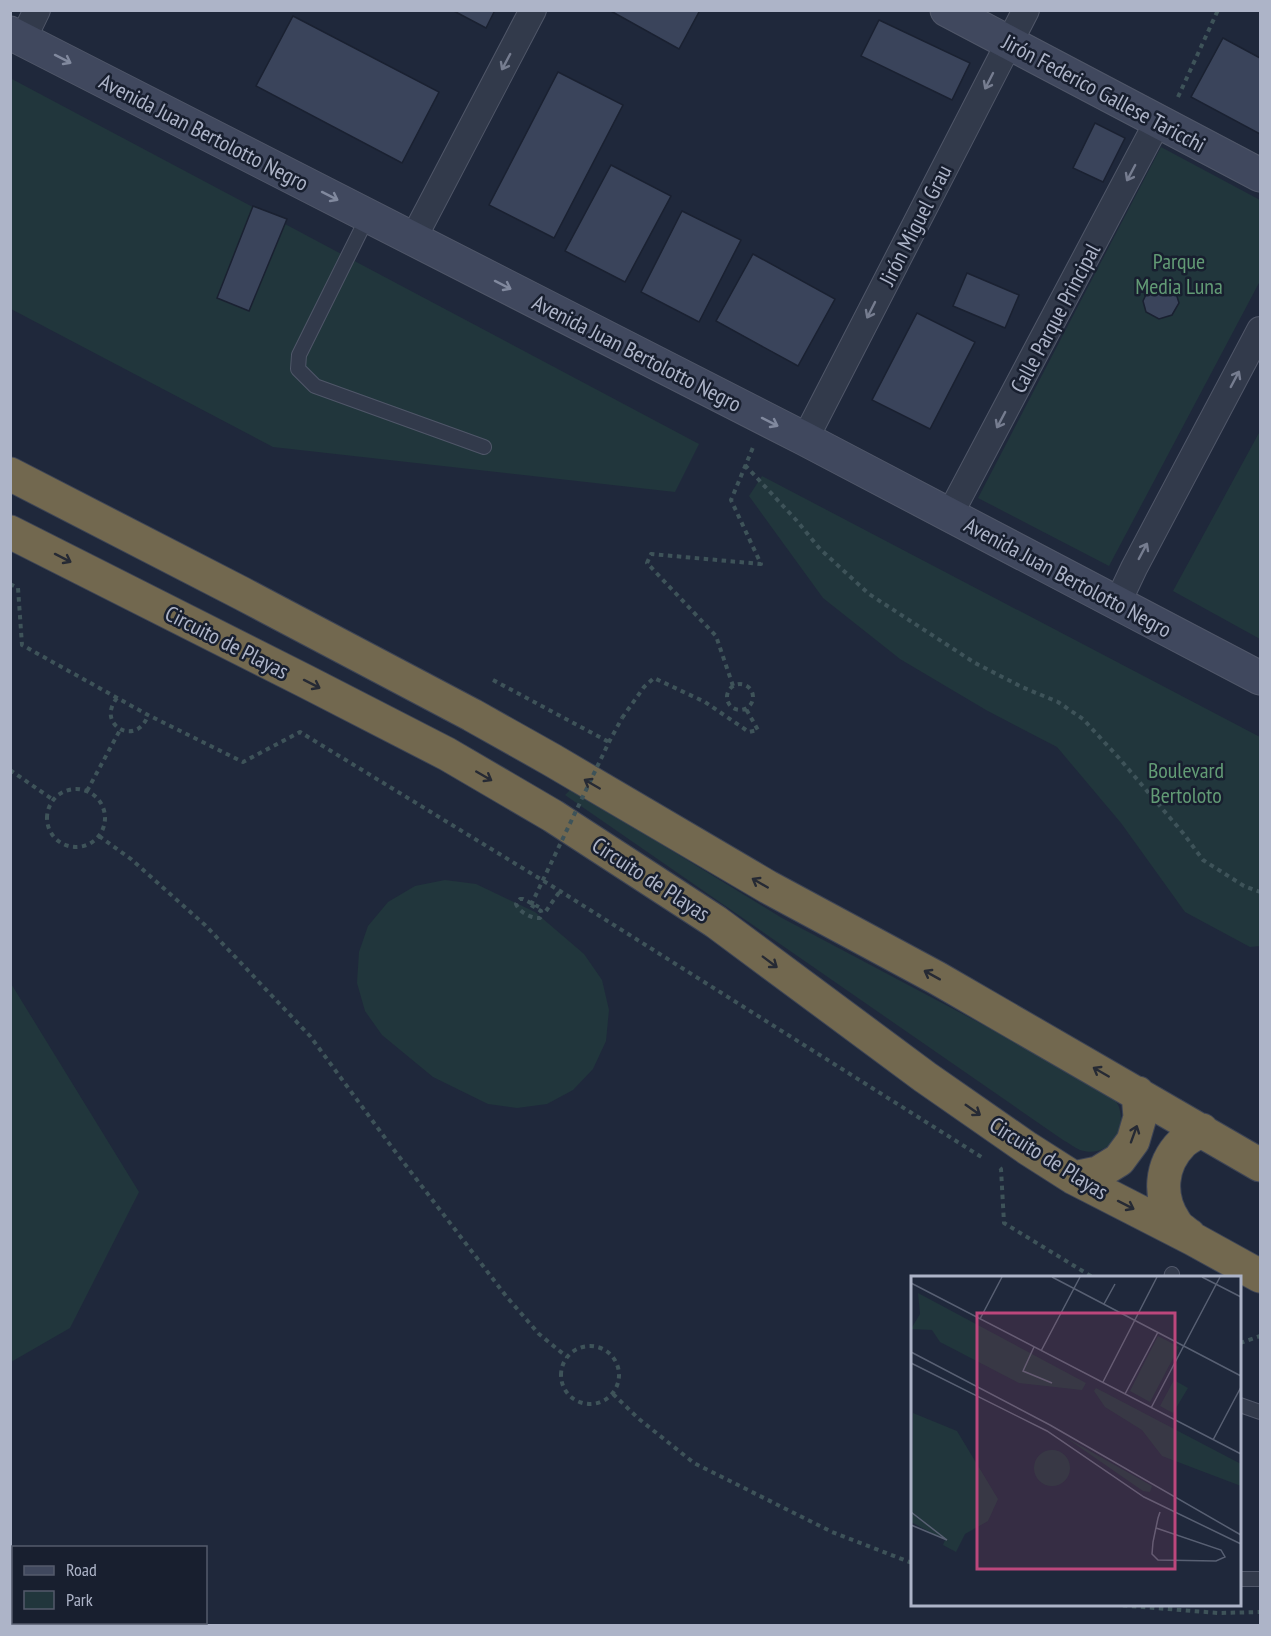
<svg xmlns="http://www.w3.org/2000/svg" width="1271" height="1636" font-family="'PT Sans Narrow',sans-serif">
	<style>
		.green { fill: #21363c }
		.building { fill: #3a445b; stroke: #1a2131; stroke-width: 1.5 }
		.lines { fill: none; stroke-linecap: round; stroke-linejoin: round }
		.lane-casing { stroke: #505769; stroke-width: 16 }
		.street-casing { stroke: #505769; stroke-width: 28 }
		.secondary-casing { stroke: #505769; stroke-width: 35 }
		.highway-casing { stroke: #3d4455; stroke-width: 35 }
		.path { stroke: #3e5359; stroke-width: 4; stroke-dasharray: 4.5 4.5; stroke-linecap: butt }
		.lane { stroke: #323a4b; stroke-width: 14 }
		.street { stroke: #323a4b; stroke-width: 26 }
		.secondary { stroke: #40485e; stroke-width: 33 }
		.highway { stroke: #72684f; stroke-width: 33 }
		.path-bridge { stroke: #3e5359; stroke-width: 4; stroke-dasharray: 4.5 4.5; stroke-linecap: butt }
		.oneway { stroke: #81899e }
		.oneway2 { stroke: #767d90 }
		.oneway3 { stroke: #262a34 }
		.labels { text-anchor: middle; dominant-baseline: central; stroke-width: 5; stroke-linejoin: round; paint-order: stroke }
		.street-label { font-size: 22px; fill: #adb4c8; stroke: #181f2f }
		.park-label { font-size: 22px; fill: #629b75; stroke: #181f2f }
		.inset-road { fill: none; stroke: #586073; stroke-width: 1.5 }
		.view { fill: #bc477c; fill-opacity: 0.15; stroke: #bc477c; stroke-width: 3 }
		.inset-edge { fill: none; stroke: #adb4c8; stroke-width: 3 }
	</style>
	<rect width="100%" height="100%" fill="#1f283b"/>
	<path class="green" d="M10,78L699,444L675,492L273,447L11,309Z
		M1161,147L1260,200V281L1109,566L978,498Z
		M1260,431V639L1173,591Z
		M762,476L1260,737V946L1250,947L1185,912L1121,823L1057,747L986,710L900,659L823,598L749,496Z
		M571,789L782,918L1104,1089C1110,1094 1116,1099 1119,1107C1127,1132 1108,1159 1080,1150C1075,1148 1069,1143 1063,1140L565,795Z
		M445,880L476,884L535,912L584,954L602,980L609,1010L606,1041L593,1069L573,1090L547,1104L517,1108L488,1104L433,1077L382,1035L365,1011L357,983L359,952L368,926L388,902L415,886Z
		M10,982L139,1192L70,1328L11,1362Z"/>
	<path class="building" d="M452,10H495L486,28Z
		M609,10H700L679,49Z
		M293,16L439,92L402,163L256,86Z
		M879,20L970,63L952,100L861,56Z
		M1223,38L1260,58V134L1191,97Z
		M558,72L623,105L554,238L489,205Z
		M1095,123L1125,138L1103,182L1073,168Z
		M611,165L671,196L625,282L565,251Z
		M253,206L287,219L249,311L217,298Z
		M682,211L741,240L699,322L641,292Z
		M753,254L835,299L798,366L716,321Z
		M967,273L1019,295L1005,328L953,306Z
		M1162,283L1175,290L1179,303L1172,315L1159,319L1146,312L1143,301L1149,288Z
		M917,313L975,342L930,429L872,400Z"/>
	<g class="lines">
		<defs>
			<path id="lane" d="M368,216L299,355L298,369L315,386L484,447
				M1171,1278L1172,1274
				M1240,1405L1260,1412
				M1240,1579H1260"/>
			<path id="street" d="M23,39L37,10
				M413,239L533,10
				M805,439L1026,10
				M950,514L1158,121
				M1117,604L1134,568L1260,330"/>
			<path id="secondary" d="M947,10L1260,175
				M10,33L805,439L1260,678"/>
			<path id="highway" d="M10,474L241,593L472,715L552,760L768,887L937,978L1260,1165
				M10,532L307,682L447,754L553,816L716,922L925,1077L1027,1148L1074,1178L1193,1239L1260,1276
				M1074,1178L1098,1173L1119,1160L1133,1141L1140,1117L1138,1093
				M1189,1235C1184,1231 1178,1228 1175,1222C1158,1197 1160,1165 1182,1143C1187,1138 1196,1134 1202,1130"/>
		</defs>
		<use href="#lane" class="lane-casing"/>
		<use href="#street" class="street-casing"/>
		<use href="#secondary" class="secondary-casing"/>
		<use href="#highway" class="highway-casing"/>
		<path class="path" d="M1178,97L1218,10
			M745,465L797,521L820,549L869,594L975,663L1022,687L1058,702L1083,719L1118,757L1183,833L1203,860L1244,886L1260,892
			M10,584L18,588L22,645L148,715L243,762L300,732L560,891L983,1158
			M493,680L609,742
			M727 697a13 13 0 1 1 26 0a13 13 0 1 1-26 0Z
			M733,686L716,636L647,563L651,554L761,564L731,500L754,445
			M117,698C95,725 137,748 148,715
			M622,718L644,687L654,678L705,702L749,732L758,730L746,709
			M10,770L52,799
			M47 818a29 29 0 1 1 58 0a29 29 0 1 1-58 0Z
			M87,791L120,730
			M99,836L131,859L205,925L310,1036L391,1146L506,1296L539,1334L567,1357
			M531,905L541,911L542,915L540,918C532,919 519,912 516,904L520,899H523L539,907
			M546,911L560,891
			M1000,1168L1001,1169L1004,1223L1094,1278
			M1240,1343L1260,1336
			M561 1375a29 29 0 1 1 58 0a29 29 0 1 1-58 0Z
			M613,1394L639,1419L694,1463L832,1532L912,1563
			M1105,1604L1218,1613L1260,1612"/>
		<use href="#lane" class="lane"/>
		<use href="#street" class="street"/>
		<use href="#secondary" class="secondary"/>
		<use href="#highway" class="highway"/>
		<path class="path-bridge" d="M531,905L609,742L622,718"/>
	</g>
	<defs><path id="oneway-shaft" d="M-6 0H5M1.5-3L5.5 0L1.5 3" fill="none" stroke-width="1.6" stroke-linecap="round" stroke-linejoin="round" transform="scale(1.5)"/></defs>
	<g class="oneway">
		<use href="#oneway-shaft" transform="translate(63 59) rotate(27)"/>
		<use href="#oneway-shaft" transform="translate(330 196) rotate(27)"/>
		<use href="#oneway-shaft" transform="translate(503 285) rotate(27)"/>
		<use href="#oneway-shaft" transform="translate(770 422) rotate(27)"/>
	</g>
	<g class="oneway2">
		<use href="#oneway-shaft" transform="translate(506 62) rotate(118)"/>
		<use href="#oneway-shaft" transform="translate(989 81) rotate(117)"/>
		<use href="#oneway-shaft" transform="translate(1131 173) rotate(118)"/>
		<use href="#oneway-shaft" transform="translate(871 310) rotate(117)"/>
		<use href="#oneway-shaft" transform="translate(1235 379) rotate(-62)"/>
		<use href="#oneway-shaft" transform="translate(1001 420) rotate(118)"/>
		<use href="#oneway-shaft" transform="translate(1143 551) rotate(-62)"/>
	</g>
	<g class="oneway3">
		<use href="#oneway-shaft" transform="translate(63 558) rotate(27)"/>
		<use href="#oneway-shaft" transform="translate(312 684) rotate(27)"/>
		<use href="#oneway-shaft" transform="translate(484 776) rotate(30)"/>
		<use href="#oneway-shaft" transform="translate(592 784) rotate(-150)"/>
		<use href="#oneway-shaft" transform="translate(760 883) rotate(-150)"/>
		<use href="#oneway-shaft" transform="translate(770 962) rotate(37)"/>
		<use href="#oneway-shaft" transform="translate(932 975) rotate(-151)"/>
		<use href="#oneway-shaft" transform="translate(1101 1072) rotate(-150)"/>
		<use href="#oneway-shaft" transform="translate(973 1110) rotate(35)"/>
		<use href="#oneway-shaft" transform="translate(1134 1134) rotate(-70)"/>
		<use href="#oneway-shaft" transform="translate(1126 1205) rotate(27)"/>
	</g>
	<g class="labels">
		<g class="street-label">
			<text transform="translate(1104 93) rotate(28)">Jirón Federico Gallese Taricchi</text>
			<text transform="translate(204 132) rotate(27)">Avenida Juan Bertolotto Negro</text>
			<text transform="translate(915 225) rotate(-63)">Jirón Miguel Grau</text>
			<text transform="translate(1055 318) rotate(-62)">Calle Parque Principal</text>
			<text transform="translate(637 353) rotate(27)">Avenida Juan Bertolotto Negro</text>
			<text transform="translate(1068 577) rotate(28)">Avenida Juan Bertolotto Negro</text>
			<text transform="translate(227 642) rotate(27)">Circuito de Playas</text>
			<text transform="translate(651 879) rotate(33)">Circuito de Playas</text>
			<text transform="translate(1049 1158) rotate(32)">Circuito de Playas</text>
		</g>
		<g class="park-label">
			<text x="1179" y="261">Parque<tspan x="1179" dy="25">Media Luna</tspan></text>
			<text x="1186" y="770">Boulevard<tspan x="1186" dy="25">Bertoloto</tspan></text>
		</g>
	</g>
	<g transform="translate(911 1276)">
		<rect width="330" height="330" fill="#1f283b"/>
		<path d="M7,17L175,107L171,114L108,107L29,66L21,54L0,53L9,38ZM247,60L268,71L239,126L219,115ZM263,104L277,112L262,137L249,130ZM185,112L330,188V210L251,180L231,154L194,131L183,115ZM2,137L46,155L87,223L77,245L54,258L45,276L32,269L34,264L0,246ZM154,161L241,210L239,216L232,215ZM123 192a18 18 0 1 1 36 0a18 18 0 1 1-36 0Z" fill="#21363c"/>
		<path class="inset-road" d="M141,1L330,100M291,1L330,21M0,7L330,178M193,28L204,8M69,43L91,1M123,71L112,95L141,107M130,75L169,1M0,76L139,149L330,259M0,87L136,155L233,221L330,268M192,106L246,1M214,118L247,56M240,132L309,1M302,164L330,111M0,236L36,264L0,249M245,252L310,274L314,281L305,285L247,284L241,278L242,266L247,242L249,236"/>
		<path class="view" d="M66,37H264V293H66Z"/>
		<rect width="330" height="330" class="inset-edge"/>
	</g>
	<rect width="1271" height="1636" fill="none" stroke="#adb4c8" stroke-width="24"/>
	<rect x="12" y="1546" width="195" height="78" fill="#181f2f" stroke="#545b6c" stroke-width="1.5"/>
	<rect x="24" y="1566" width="30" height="9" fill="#40485e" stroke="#545b6c" stroke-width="1.5"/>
	<text x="66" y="1576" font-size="18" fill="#adb4c8">Road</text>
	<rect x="24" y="1591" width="30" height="18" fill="#21363c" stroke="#545b6c" stroke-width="1.5"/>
	<text x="66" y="1606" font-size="18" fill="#adb4c8">Park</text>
</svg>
